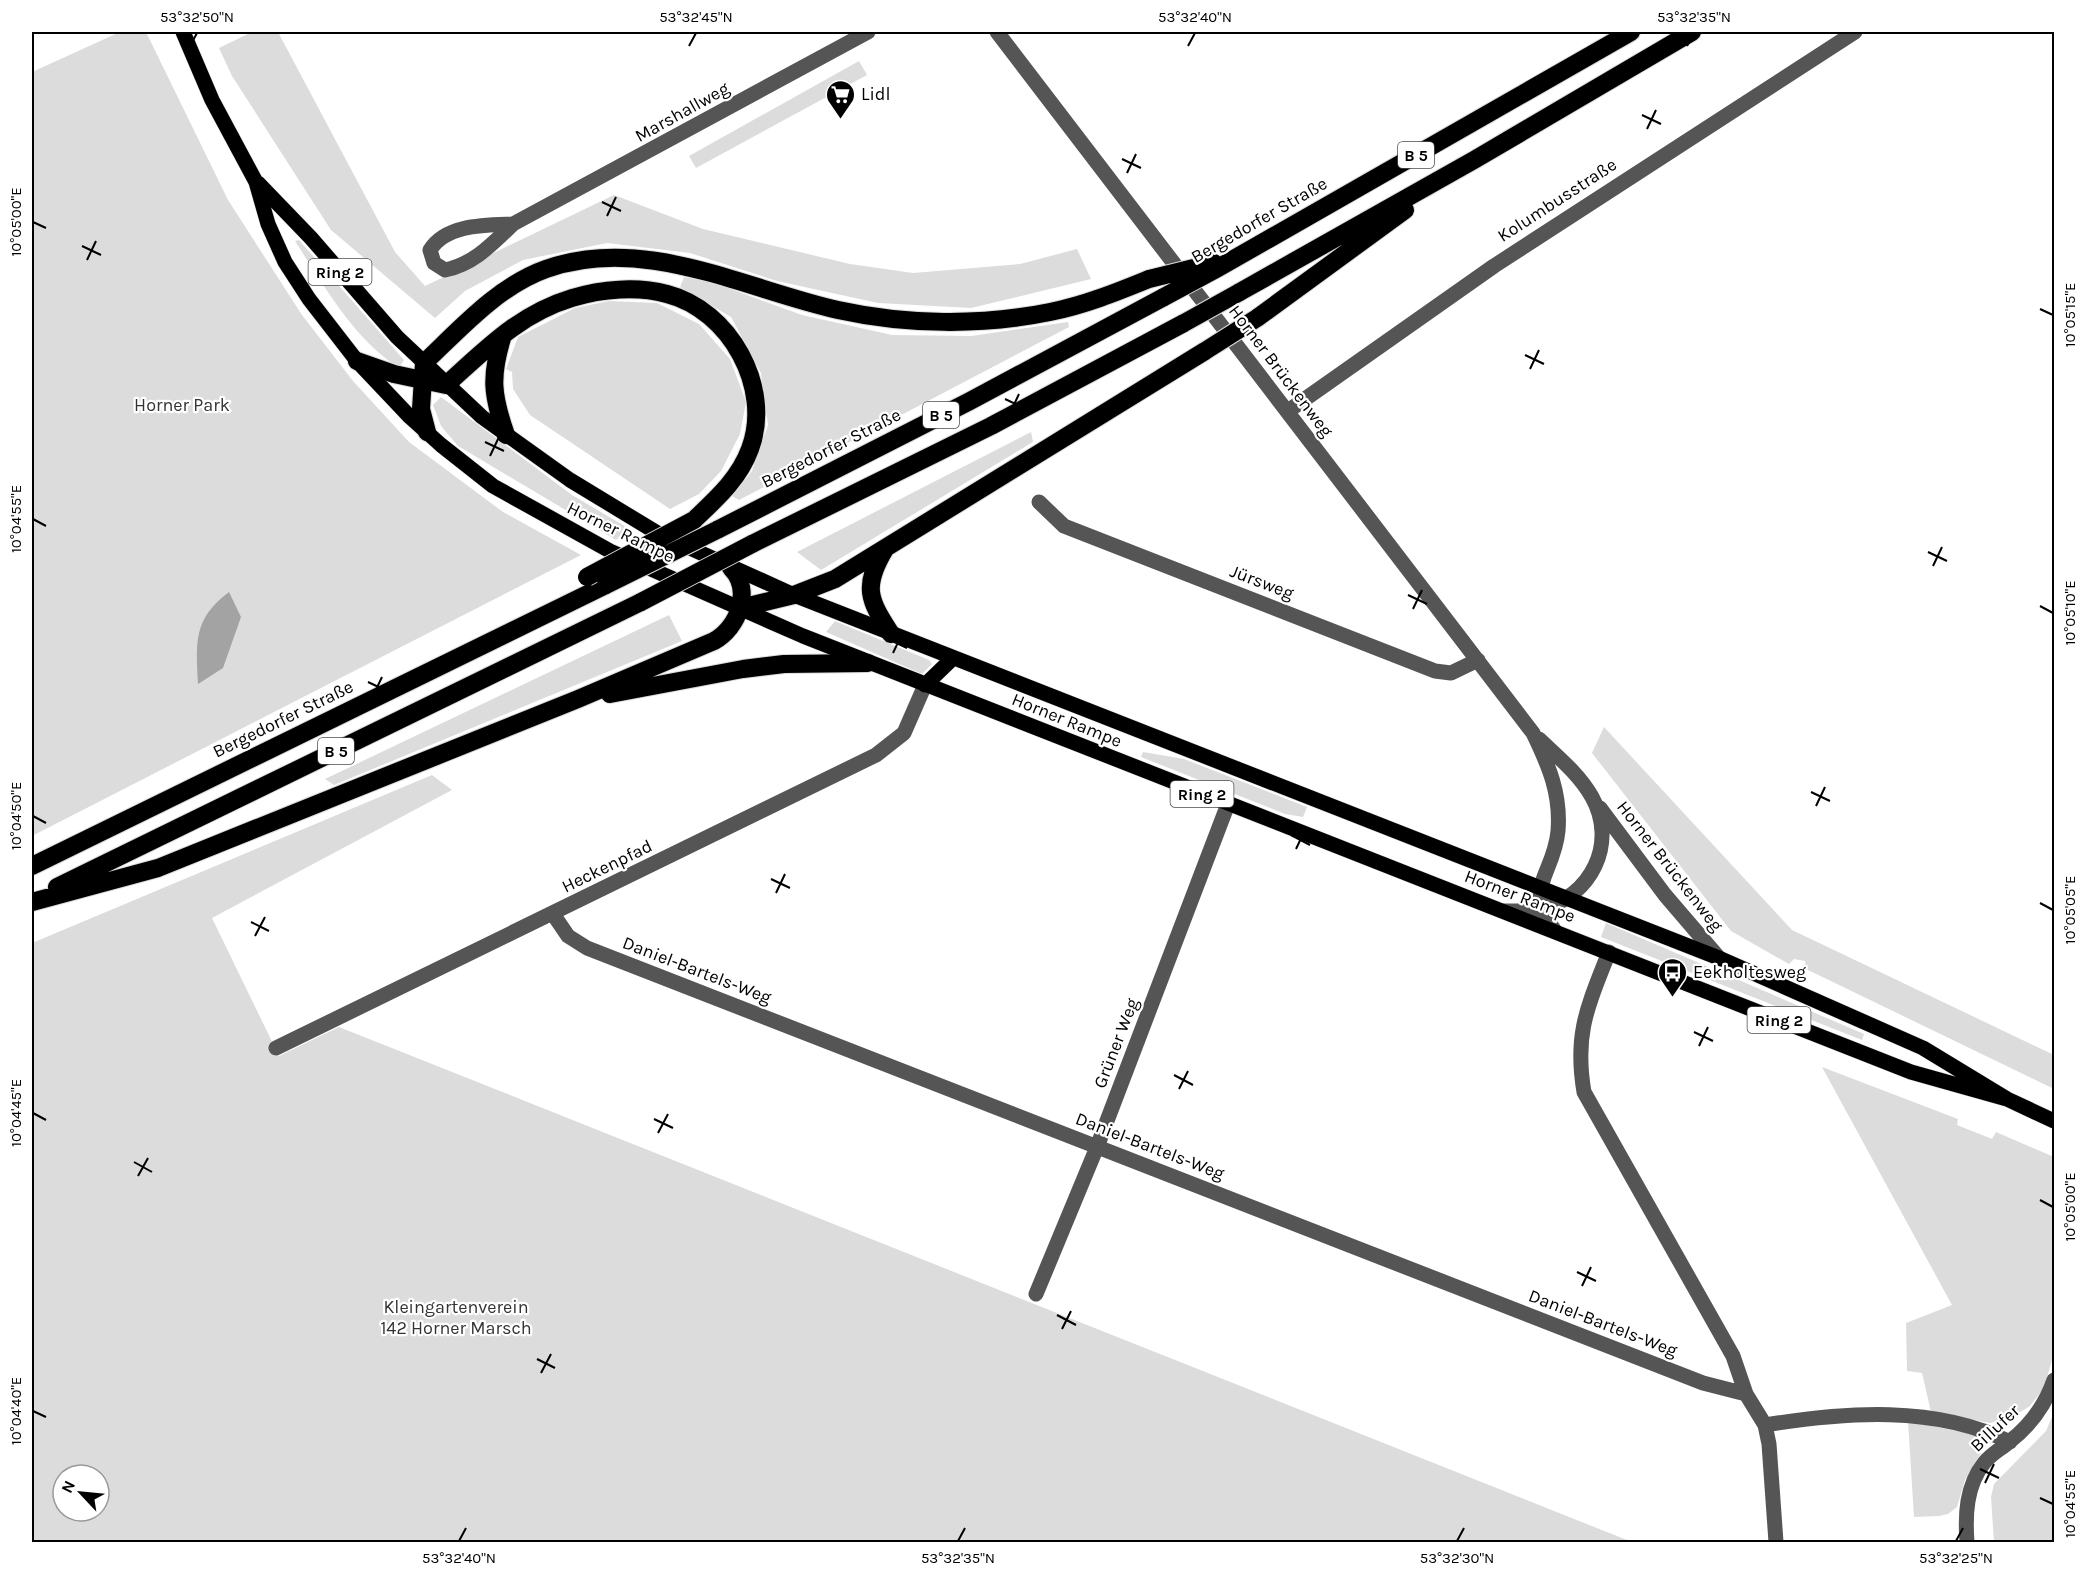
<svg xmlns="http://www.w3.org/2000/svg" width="2086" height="1574" font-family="Karla,sans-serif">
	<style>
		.green { fill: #dcdcdc; fill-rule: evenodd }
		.water { fill: #a3a3a3 }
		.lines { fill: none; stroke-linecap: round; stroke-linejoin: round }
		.major-casing { stroke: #dbdbdb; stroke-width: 16 }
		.highway-casing { stroke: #dbdbdb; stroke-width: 20 }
		.minor { stroke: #555; stroke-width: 15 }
		.major { stroke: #000; stroke-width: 15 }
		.highway { stroke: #000; stroke-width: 18 }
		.highway-bridge-casing { stroke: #dbdbdb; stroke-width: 20; stroke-linecap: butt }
		.highway-bridge { stroke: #000; stroke-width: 18 }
		.ticks { fill: none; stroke: #000; stroke-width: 2 }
		.labels { text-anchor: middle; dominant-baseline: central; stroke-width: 4.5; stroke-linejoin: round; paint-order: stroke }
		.shield { fill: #fff; stroke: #4c4c4c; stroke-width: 1.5 }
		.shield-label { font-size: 16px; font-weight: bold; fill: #000 }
		.poi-label { font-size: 18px; fill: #000; stroke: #fff; text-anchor: start }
		.street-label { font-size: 18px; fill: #000; stroke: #fff }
		.park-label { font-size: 18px; fill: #333; stroke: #fff }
		.neatline { fill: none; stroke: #000; stroke-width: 2 }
		.ticks-label { font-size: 15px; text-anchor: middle; fill: #000 }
	</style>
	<rect width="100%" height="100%" fill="#fff"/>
	<path class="green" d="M120,32H146L228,200L302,315L353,381L409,442L503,512L581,555L32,836V72Z
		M252,32H278L395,252L425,286L614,195L703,229L850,264L913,273L1020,264L1077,249L1091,279L971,308L878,303L777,281L690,253L607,243L523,260L465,291L435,318L331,230L232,76L219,48Z
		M859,61L867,75L696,168L689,156Z
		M299,240L404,360L399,368C353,338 325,287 295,241Z
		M684,277L714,283L802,315L892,335L971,336L1068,322L1069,327L739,500L732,496L752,471L768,425L761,373L731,317L680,287Z
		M609,301L657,303L699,324L730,359L746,402L740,434L721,471L699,494L670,509L530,415L513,389L512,372L506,369L518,337L575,308Z
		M441,397L572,495L628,528L616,540L458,446L441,426L433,405Z
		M1031,432L1033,442L821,570L797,552Z
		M669,615L682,641L334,785L325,779Z
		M835,621L929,660L932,664L922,674L826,632Z
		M1604,727L1792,930L2054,1055V1089L1806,969L1805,961L1794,959L1789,964L1731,931L1592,753Z
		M1143,752L1184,759L1307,807L1303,817L1285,814L1141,757Z
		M432,775L452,790L212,918L279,1056L339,1027L1632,1542H32V943ZM63,1475H99V1511H63Z
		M1606,923L1864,1034L1862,1040L1601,937Z
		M1822,1067L1958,1119L1957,1125L1992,1139L1996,1132L2054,1157V1353L2044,1388L2030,1406L2009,1419L1990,1423L1931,1412L1922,1373L1907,1371L1906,1323L1952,1305Z
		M2054,1412V1542H1994L1991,1497L1994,1484L2046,1431Z
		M1908,1421L1976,1435L1983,1445L1982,1451L1965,1480L1957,1507L1948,1514L1939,1516L1914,1517Z"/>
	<path class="water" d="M229,592L241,617L223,668L198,684C196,642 193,619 229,592Z"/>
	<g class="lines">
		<defs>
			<path id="major" d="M183,32L212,100L256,182L268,224L285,262L309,299L357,361L410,417L441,445L493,486L610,551L803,636L1911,1072L2007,1099
				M258,183L311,238L397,337L482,417L570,480L659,534L794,595L1719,958L1923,1048L2007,1099L2054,1121
				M925,685L953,658"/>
			<path id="highway" d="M1218,268L1631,32
				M1238,293L1474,160L1692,32
				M1257,318L1405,210
				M503,335C490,376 492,395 506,435
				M357,361L394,374L446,385C486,349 519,314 572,298C602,289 637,286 667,294C730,310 773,388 750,449C739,479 716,499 694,520
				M427,432L421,409L424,363C460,329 498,286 546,269C644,234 744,289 838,310C906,325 982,326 1050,312C1085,305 1117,292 1149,279
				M717,530L970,401L1164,297
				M752,544L991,426L1184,323
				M885,549C862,587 869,600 891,634
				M740,608L794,595L835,579L1205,351
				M610,694L743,669L784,664L868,663
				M32,866L606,585
				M57,887L641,602
				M32,902L158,868L578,699L714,641C738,628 753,590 731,568"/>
		</defs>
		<use href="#major" class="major-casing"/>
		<use href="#highway" class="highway-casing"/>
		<path class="minor" d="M997,32L1533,733C1549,766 1561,794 1558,831C1554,875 1522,887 1555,931
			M513,224C486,225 446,224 430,250L434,263L445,270C474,264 492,244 513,224L868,32
			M1288,411L1494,266L1855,32
			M1039,502L1064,526L1435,671L1451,673L1478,660
			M1600,808L1665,895L1719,958
			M1504,911C1516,911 1529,911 1541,909C1591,897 1618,843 1592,797C1579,774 1558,757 1539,739
			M553,914L568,936L587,948L1703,1383L1746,1394
			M1609,952C1588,1006 1574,1033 1584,1092L1733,1356L1746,1394L1765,1425L1769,1444L1776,1542
			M276,1048L876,755L904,733L925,685
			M1036,1294L1097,1147L1228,804
			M1765,1425C1846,1412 1935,1405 2010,1442
			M1967,1542C1965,1515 1966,1486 1984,1463C1991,1454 2001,1449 2009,1442C2031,1425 2045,1406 2054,1380"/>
		<use href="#major" class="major"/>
		<use href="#highway" class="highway"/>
		<defs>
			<path id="highway-bridge" d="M1149,279L1214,263
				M1164,297L1216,269
				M1184,323L1238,293
				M1205,351L1257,318
				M587,577L694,520
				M606,585L717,530
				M641,602L752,544"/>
		</defs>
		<use href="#highway-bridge" class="highway-bridge-casing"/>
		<use href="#highway-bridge" class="highway-bridge"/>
	</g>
	<path class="ticks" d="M190,46L197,33M689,46L696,33M1188,46L1195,33M1687,46L1694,33M1642,115L1661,124M1647,129L1656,110M1122,159L1141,168M1127,173L1136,154M602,202L621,211M607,216L616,197M33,222L46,228M82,246L101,255M87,260L96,241M2040,309L2053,315M1525,355L1544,364M1530,369L1539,350M1005,399L1024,408M1010,413L1019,394M485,442L504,451M490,456L499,437M33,519L46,526M1928,552L1947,561M1933,566L1942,547M1408,595L1427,604M2040,606L2053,613M1413,609L1422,590M888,639L907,648M893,653L902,634M368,682L387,691M373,696L382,677M1811,792L1830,801M1816,806L1825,787M33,816L46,823M1291,835L1310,845M1296,849L1305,830M771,879L790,888M776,893L785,874M2040,903L2053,910M251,922L269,931M255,936L265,917M1694,1032L1713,1041M1699,1046L1708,1027M1174,1075L1193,1085M1179,1089L1188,1071M33,1113L46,1120M654,1119L673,1128M658,1133L668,1114M134,1162L152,1172M138,1176L148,1158M2040,1200L2053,1207M1577,1272L1596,1281M1582,1286L1591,1267M1057,1315L1076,1325M1062,1329L1071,1311M537,1359L555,1368M541,1373L551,1354M33,1411L46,1417M1980,1469L1999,1478M1985,1483L1994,1464M2040,1498L2053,1504M459,1541L466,1528M958,1541L965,1528M1457,1541L1464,1528M1956,1541L1963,1528"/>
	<defs>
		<symbol id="supermarket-pin" viewBox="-11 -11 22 30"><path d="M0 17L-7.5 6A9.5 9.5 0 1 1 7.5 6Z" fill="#000" stroke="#fff"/><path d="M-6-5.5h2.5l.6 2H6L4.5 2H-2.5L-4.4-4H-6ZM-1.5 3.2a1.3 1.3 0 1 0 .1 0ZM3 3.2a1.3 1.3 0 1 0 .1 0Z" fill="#fff"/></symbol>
		<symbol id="bus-pin" viewBox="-11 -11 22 30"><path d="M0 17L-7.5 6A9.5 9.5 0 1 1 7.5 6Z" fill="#000" stroke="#fff"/><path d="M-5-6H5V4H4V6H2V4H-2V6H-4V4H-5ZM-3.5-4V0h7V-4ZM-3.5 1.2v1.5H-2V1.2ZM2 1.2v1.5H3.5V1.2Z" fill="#fff"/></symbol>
	</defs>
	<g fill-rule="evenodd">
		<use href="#supermarket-pin" x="824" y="78" width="33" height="45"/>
		<use href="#bus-pin" x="1656" y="956" width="33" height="45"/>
	</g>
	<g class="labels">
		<g class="shield">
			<rect x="1398" y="142" width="36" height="26" rx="4.5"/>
			<rect x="308.5" y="259" width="63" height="26" rx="4.5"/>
			<rect x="923" y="402" width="36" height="26" rx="4.5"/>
			<rect x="318" y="738" width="36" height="26" rx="4.5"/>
			<rect x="1170.5" y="781" width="63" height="26" rx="4.5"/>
			<rect x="1747.5" y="1007" width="63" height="26" rx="4.5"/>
		</g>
		<g class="shield-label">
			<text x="1416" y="155">B 5</text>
			<text x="340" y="272">Ring 2</text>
			<text x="941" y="415">B 5</text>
			<text x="336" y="751">B 5</text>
			<text x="1202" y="794">Ring 2</text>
			<text x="1779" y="1020">Ring 2</text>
		</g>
		<g class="poi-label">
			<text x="861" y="94">Lidl</text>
			<text x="1693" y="972">Eekholtesweg</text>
		</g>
		<g class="street-label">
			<text transform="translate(682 112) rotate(-29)">Marshallweg</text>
			<text transform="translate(1557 200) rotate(-33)">Kolumbusstraße</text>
			<text transform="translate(1259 220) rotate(-30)">Bergedorfer Straße</text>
			<text transform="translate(1281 371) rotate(53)">Horner Brückenweg</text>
			<text transform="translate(831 448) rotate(-27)">Bergedorfer Straße</text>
			<text transform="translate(621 532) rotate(26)">Horner Rampe</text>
			<text transform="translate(1262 582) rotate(21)">Jürsweg</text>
			<text transform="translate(283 719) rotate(-26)">Bergedorfer Straße</text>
			<text transform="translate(1067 720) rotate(22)">Horner Rampe</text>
			<text transform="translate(607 866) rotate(-26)">Heckenpfad</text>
			<text transform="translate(1670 866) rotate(52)">Horner Brückenweg</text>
			<text transform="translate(1520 896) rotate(21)">Horner Rampe</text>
			<text transform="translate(697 970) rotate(21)">Daniel-Bartels-Weg</text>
			<text transform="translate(1116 1043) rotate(-69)">Grüner Weg</text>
			<text transform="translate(1150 1146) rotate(21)">Daniel-Bartels-Weg</text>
			<text transform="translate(1603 1323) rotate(21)">Daniel-Bartels-Weg</text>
			<text transform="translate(1995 1428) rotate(-43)">Billufer</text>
		</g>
		<g class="park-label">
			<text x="182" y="405">Horner Park</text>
			<text x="456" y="1307">Kleingartenverein<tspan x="456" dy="21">142 Horner Marsch</tspan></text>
		</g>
	</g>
	<rect width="2086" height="1574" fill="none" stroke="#ffffff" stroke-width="66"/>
	<g transform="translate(81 1493) rotate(296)"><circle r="28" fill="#ffffff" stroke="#999999" stroke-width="1.5"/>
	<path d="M0-4.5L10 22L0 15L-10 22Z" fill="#000000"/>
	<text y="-9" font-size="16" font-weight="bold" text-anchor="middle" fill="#000000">N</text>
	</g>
	<rect x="33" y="33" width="2020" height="1508" class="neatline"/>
	<g class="ticks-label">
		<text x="197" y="22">53°32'50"N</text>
		<text x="696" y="22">53°32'45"N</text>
		<text x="1195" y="22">53°32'40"N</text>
		<text x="1694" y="22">53°32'35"N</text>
		<text transform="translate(16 222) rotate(-90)" y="5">10°05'00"E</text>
		<text transform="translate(2070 315) rotate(-90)" y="5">10°05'15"E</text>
		<text transform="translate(16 519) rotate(-90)" y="5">10°04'55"E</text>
		<text transform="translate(2070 613) rotate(-90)" y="5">10°05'10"E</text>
		<text transform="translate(16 816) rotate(-90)" y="5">10°04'50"E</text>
		<text transform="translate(2070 910) rotate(-90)" y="5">10°05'05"E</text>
		<text transform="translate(16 1113) rotate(-90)" y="5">10°04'45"E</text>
		<text transform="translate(2070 1207) rotate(-90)" y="5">10°05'00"E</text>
		<text transform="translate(16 1411) rotate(-90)" y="5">10°04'40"E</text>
		<text transform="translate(2070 1504) rotate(-90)" y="5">10°04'55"E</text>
		<text x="459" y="1563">53°32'40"N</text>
		<text x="958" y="1563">53°32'35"N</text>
		<text x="1457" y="1563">53°32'30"N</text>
		<text x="1956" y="1563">53°32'25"N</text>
	</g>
</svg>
